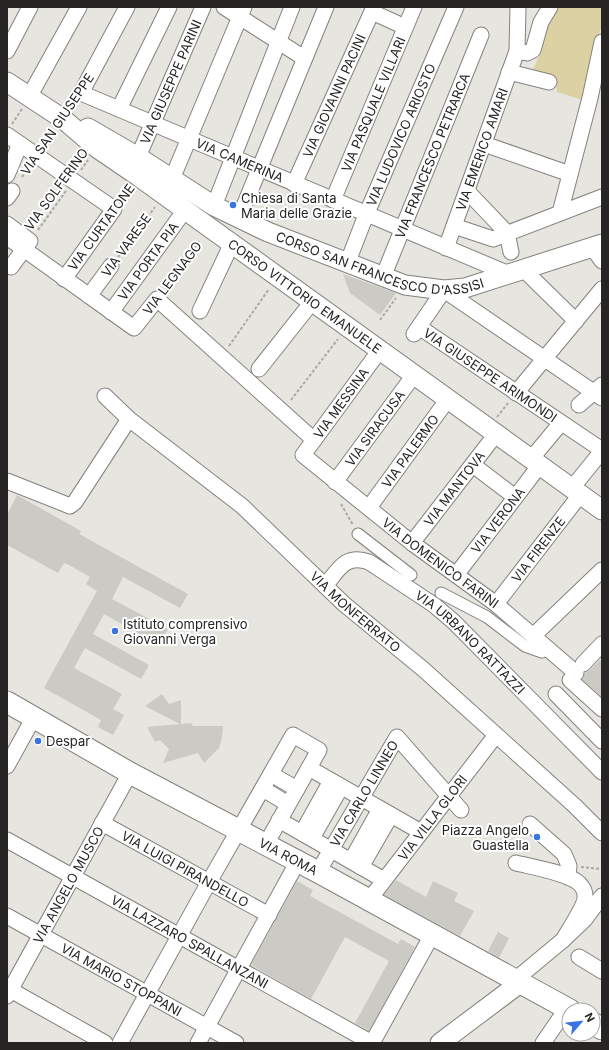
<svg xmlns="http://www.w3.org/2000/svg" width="609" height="1050" font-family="Inter,sans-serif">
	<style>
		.green { fill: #dcd1a2 }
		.building { fill: #cbcac5 }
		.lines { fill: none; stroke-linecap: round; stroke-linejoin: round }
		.pedestrian-casing { stroke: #83827d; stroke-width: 13 }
		.minor-casing { stroke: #83827d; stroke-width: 17 }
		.tertiary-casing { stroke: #83827d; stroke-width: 21 }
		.secondary-casing { stroke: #83827d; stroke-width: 23 }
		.path { stroke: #aaa9a5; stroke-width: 2; stroke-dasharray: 3 2; stroke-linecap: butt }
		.pedestrian { stroke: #fff; stroke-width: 11 }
		.minor { stroke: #fff; stroke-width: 15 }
		.tertiary { stroke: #fff; stroke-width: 19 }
		.secondary { stroke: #fff; stroke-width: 21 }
		.poi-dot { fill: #3a74e3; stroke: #fff; stroke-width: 1.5 }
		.labels { text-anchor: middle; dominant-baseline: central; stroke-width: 4; stroke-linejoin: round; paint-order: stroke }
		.street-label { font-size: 13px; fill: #262523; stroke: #fff }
		.poi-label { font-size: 13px; fill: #262523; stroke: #fff; text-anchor: start }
	</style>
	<rect width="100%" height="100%" fill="#e6e5e0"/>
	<path class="green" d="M556,7H602V27L600,31L582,100L557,92L556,77L533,70L541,52L547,25Z"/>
	<path class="building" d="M343,274L396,293L380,315L350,293Z
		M17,495L81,531L79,534L188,594L180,608L123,577L112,599L168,629L159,645L104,614L93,634L149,665L141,679L85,648L74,668L122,694L113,709L124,715L113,735L98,727L101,720L44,688L97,591L86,584L90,577L69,565L64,563L58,573L7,545V515Z
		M600,660L602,662V697L582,679L585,673L590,670Z
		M162,694L169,704L181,700V724L191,723L193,726H223L222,738L219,748L204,763L198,753L163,763L169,749L160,740L155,742L147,727L180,724L145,706Z
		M396,880L426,897L433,881L458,893L454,901L474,911L460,936L384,895Z
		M297,881L313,890L310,896L398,944L401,939L415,947L369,1031L355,1023L389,961L345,937L311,999L251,965Z
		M498,932L509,938L499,958L488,951Z"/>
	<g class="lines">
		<defs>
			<path id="pedestrian" d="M358,534L411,575
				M441,593L487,617L525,646L542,652"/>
			<g id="minor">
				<path id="s1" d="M127,7L81,93L509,274"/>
				<path d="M224,7L304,58"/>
				<path d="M372,12L405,27"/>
				<path d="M7,51L30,7"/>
				<path d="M517,51L527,53L533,50L541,22L550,7"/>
				<path d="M509,72L549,82"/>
				<path d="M29,97L79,7"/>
				<path d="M119,109L169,7"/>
				<path d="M7,135L114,209L64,279"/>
				<path d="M484,144L570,174"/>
				<path id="s2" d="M138,157L203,7"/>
				<path d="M7,175L20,144"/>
				<path d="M172,179L244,7"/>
				<path id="s3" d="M294,184L374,7"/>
				<path d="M467,191L507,233L511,252"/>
				<path d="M7,198L12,191"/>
				<path id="s4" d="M333,200L414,7"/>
				<path d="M214,206L292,7"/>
				<path d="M560,213L590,98L602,42"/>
				<path d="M239,218L326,7"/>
				<path d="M7,224L30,241L11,267"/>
				<path d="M454,226L493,239L602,197"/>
				<path d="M7,237L134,328L157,299L314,440"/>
				<path d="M592,247L602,261"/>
				<path id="s5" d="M446,248L517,51L518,7"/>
				<path id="s6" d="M347,264L366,215L456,7"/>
				<path d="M523,269L576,321"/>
				<path id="s7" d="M383,277L481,35"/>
				<path d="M89,296L111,266"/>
				<path d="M200,311L232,243"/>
				<path id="s8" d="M111,312L185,210"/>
				<path id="s9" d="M419,327L602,450"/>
				<path d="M414,334L444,290L602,398"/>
				<path id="s10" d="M380,350L303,455L412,543L496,604L576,673"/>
				<path d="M259,369L312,302"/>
				<path d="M516,393L602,289"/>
				<path id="s11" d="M105,396L129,419L242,506L344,604L423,669L575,806L602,833"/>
				<path d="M579,405L602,385"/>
				<path d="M531,459L561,423"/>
				<path d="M473,465L515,497"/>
				<path d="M7,481L70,506L75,502L129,419"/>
				<path id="s12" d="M335,482L414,375"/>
				<path d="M572,488L602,451"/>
				<path id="s13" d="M373,502L448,399"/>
				<path id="s14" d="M412,543L496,434"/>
				<path id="s15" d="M456,575L540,465"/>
				<path id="s16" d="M325,586C339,569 345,554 369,562L434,605L454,622L602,772"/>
				<path id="s17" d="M496,604L580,495"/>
				<path d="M533,636L602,570"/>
				<path d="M583,664L602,644"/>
				<path d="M570,680L602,709"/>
				<path d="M556,694L602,741"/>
				<path d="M7,766L34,717"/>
				<path d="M309,768L421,832"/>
				<path d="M271,774L297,789"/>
				<path d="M263,789L288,804"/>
				<path d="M279,820L384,880"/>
				<path id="s18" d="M102,823L269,915"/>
				<path d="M530,824L564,854L569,866L568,877"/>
				<path d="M302,833L331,781"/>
				<path d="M312,838L341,787"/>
				<path id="s19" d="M7,840L372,1043"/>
				<path d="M351,861L380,809"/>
				<path d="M516,863C533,867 562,872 576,881C581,884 585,890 585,896C586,905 568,931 563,940"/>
				<path d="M361,867L391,815"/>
				<path id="s20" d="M318,872L397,737L461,810"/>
				<path id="s21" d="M369,900L496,735"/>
				<path id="s22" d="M7,916L236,1043"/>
				<path d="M579,957L602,971"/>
				<path d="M515,980L563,940L585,919L602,896"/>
				<path d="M7,988L105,1043"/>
				<path id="s23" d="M7,996L130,773"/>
				<path d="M120,1043L209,882L293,735L319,750L266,844"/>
				<path d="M198,1043L298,861"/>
				<path d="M372,1043L432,935"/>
				<path d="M543,1043L567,1008"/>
			</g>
			<g id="tertiary">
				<path id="s24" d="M7,82L63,119L97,148L138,176L602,510"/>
				<path id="s25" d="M88,128L138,157L214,206L268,232L405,285L444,290L465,288L602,244"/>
				<path d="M440,1043L520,983"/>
			</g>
			<g id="secondary">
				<path id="s26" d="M7,702L130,773L318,872L570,1010"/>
				<path d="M593,1023L602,1029"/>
			</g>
		</defs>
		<use href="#pedestrian" class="pedestrian-casing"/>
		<use href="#minor" class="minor-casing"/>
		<use href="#tertiary" class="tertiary-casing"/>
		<use href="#secondary" class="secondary-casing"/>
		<path class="path" d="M12,124L22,109
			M44,146L54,131
			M81,170L88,160
			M22,177L30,166
			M121,199L129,188
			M38,230L66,191
			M118,257L155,207
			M165,288L200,240
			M380,320L396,298
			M229,346L269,289
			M291,400L338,339
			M497,417L508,403
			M341,504L353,525
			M581,867L602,869"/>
		<use href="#pedestrian" class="pedestrian"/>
		<use href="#minor" class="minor"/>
		<use href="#tertiary" class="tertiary"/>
		<use href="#secondary" class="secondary"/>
	</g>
	<g class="poi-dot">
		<circle cx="233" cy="205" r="4"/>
		<circle cx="115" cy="631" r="4"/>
		<circle cx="38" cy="741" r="4"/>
		<circle cx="537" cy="837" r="4"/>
	</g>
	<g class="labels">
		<g class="street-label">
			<text stroke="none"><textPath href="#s2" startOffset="82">VIA GIUSEPPE PARINI</textPath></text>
			<text stroke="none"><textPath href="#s3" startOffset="97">VIA GIOVANNI PACINI</textPath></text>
			<text stroke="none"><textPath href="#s4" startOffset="104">VIA PASQUALE VILLARI</textPath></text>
			<text transform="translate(57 124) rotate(-56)">VIA SAN GIUSEPPE</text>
			<text stroke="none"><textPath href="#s6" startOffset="140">VIA LUDOVICO ARIOSTO</textPath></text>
			<text stroke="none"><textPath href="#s5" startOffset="105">VIA EMERICO AMARI</textPath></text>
			<text stroke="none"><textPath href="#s7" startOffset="131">VIA FRANCESCO PETRARCA</textPath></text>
			<text stroke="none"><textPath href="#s1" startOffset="270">VIA CAMERINA</textPath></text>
			<text transform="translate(56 189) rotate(-54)">VIA SOLFERINO</text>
			<text transform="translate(101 227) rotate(-54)">VIA CURTATONE</text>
			<text transform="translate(126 245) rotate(-54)">VIA VARESE</text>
			<text stroke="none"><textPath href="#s25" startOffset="326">CORSO SAN FRANCESCO D'ASSISI</textPath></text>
			<text stroke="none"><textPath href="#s8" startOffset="63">VIA PORTA PIA</textPath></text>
			<text transform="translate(172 278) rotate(-53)">VIA LEGNAGO</text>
			<text stroke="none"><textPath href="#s24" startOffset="367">CORSO VITTORIO EMANUELE</textPath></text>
			<text stroke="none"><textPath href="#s9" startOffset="86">VIA GIUSEPPE ARIMONDI</textPath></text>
			<text transform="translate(341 403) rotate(-54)">VIA MESSINA</text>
			<text stroke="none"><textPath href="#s12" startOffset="67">VIA SIRACUSA</textPath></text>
			<text stroke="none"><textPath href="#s13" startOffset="63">VIA PALERMO</textPath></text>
			<text stroke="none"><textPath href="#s14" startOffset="69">VIA MANTOVA</textPath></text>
			<text stroke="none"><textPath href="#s15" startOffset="69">VIA VERONA</textPath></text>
			<text stroke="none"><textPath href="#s17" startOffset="69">VIA FIRENZE</textPath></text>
			<text stroke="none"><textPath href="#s10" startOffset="305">VIA DOMENICO FARINI</textPath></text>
			<text stroke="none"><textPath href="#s11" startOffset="331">VIA MONFERRATO</textPath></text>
			<text stroke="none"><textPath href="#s16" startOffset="185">VIA URBANO RATTAZZI</textPath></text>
			<text stroke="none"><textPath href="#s20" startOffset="91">VIA CARLO LINNEO</textPath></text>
			<text stroke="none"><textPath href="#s21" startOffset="104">VIA VILLA GLORI</textPath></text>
			<text stroke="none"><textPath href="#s26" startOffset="321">VIA ROMA</textPath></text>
			<text stroke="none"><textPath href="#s18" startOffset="95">VIA LUIGI PIRANDELLO</textPath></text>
			<text stroke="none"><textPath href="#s23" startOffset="127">VIA ANGELO MUSCO</textPath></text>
			<text stroke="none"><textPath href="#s19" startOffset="209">VIA LAZZARO SPALLANZANI</textPath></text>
			<text stroke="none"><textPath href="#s22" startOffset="131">VIA MARIO STOPPANI</textPath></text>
		</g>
		<g class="poi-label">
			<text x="241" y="198">Chiesa di Santa<tspan x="241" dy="15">Maria delle Grazie</tspan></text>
			<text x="123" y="624">Istituto comprensivo<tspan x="123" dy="15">Giovanni Verga</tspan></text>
			<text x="46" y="741">Despar</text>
			<text x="529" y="830" text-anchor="end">Piazza Angelo<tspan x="529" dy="15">Guastella</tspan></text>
		</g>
	</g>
	<rect width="609" height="1050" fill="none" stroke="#262523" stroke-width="16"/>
	<g transform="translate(581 1022) rotate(62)"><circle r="19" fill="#ffffff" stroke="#a8a8a7"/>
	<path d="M0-3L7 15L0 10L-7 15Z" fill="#3a74e3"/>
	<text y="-6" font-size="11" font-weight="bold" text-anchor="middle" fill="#262523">N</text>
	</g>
</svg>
